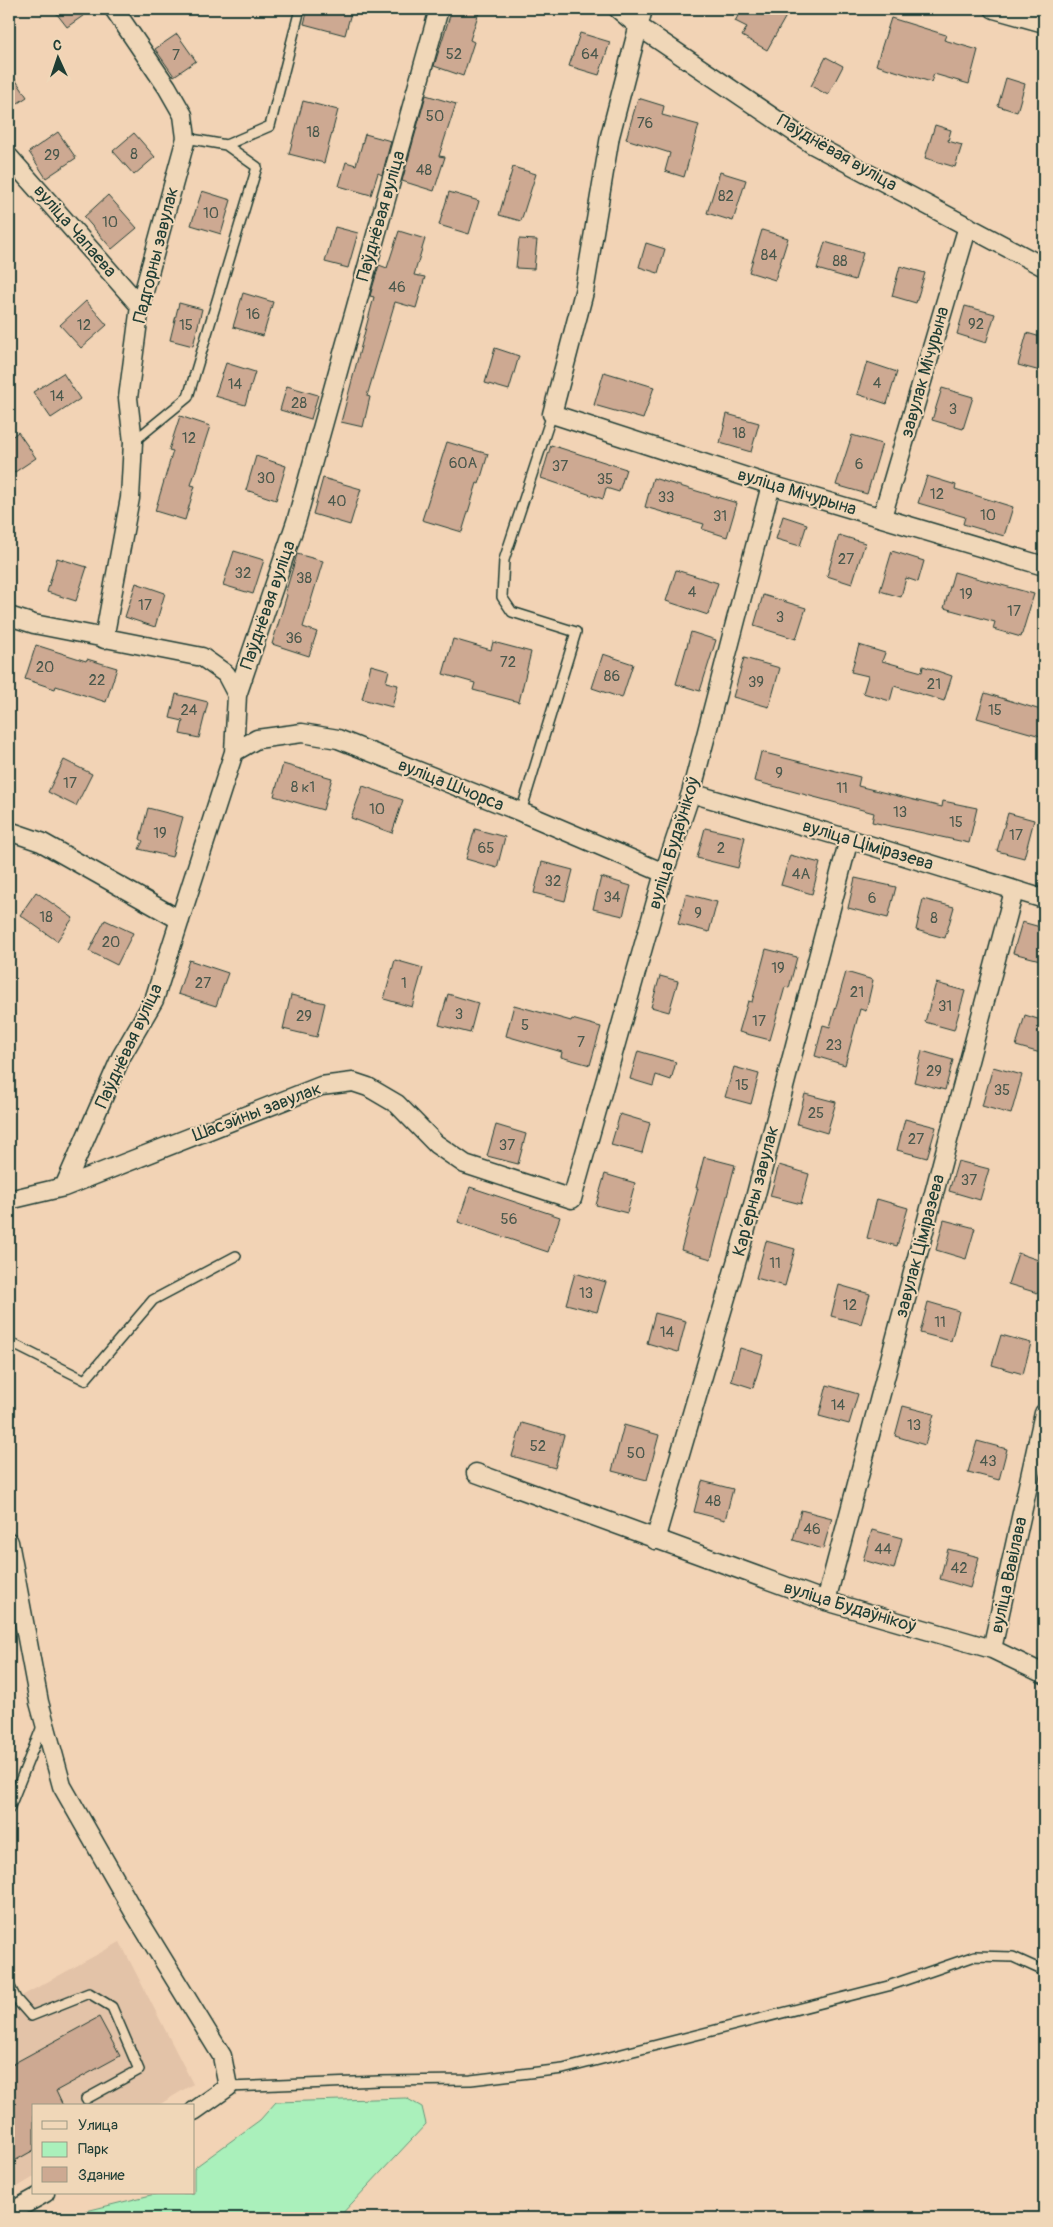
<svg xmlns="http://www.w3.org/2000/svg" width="1053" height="2227" font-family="Pangolin,sans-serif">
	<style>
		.built { fill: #e3c3a8 }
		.green { fill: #aaf0bb; stroke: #649678 }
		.building { fill: #cda992; stroke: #1f3d34 }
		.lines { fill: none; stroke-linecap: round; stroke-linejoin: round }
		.lane-casing { stroke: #1f3d34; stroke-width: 12 }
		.street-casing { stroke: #1f3d34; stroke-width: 21 }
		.lane { stroke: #f0d7b8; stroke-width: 9 }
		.street { stroke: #f0d7b8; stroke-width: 18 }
		.labels { text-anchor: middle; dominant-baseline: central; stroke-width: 4; stroke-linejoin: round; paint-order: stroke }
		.number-label { font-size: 15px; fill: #4a584c }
		.street-label { font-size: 18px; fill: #1f3d34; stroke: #f0d7b8 }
	</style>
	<rect width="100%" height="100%" fill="#f2d3b5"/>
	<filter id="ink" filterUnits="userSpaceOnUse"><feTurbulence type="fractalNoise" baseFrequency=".02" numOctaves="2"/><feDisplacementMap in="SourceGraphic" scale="10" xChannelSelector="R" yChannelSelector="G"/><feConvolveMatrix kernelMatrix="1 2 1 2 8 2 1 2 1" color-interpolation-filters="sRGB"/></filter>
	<g filter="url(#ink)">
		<path class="built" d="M120,1942L193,2084L157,2106H34V2177L9,2192V2003Z"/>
		<path class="green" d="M406,2098L422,2107L426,2124L338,2218H58L159,2193H194V2168L260,2120L276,2102Z"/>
		<path class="building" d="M53,9H93L67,27Z
			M308,9H352L345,35L304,24Z
			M452,9H480L470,40L474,42L463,76L434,66Z
			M742,9H790L767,50L742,36L747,27L735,21Z
			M891,18L946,35L944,40L978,50L969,84L934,74L931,82L876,65Z
			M580,33L610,42L599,75L569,66Z
			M177,34L196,61L174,76L155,49Z
			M826,57L843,66L828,95L811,86Z
			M9,70L27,97L9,109Z
			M1006,78L1025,84L1017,112L998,106Z
			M426,95L456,104L439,156L445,157L434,191L402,181Z
			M638,98L664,106L662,115L699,125L684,177L665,171L670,153L626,139Z
			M303,101L338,110L324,163L289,154Z
			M935,125L951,130L948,141L962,145L955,167L925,158Z
			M58,132L76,158L46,178L29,152Z
			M134,133L155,157L134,175L113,151Z
			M365,134L391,141L382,175L378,173L371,195L339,186L346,162L356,165Z
			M513,167L536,174L521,221L499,215Z
			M720,172L746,180L733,221L707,213Z
			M202,191L231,200L221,234L191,225Z
			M449,192L479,201L469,234L439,225Z
			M108,195L137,228L112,249L84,217Z
			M335,227L358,233L348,268L325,262Z
			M762,230L788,238L775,280L749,272Z
			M399,231L425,239L414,275L425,277L416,308L395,302L367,396L370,397L363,427L341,422L374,297L370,296L379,265L387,268Z
			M519,239L537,240L534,269L516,268Z
			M825,242L863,253L855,280L817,269Z
			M646,243L665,249L658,273L639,267Z
			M900,266L925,273L916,303L892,296Z
			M243,293L273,302L263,336L233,327Z
			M86,301L107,325L81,348L60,325Z
			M179,303L202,309L193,346L170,340Z
			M965,306L995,314L986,343L957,334Z
			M1027,333L1044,338V372L1018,365Z
			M495,348L519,356L509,390L485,383Z
			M867,362L897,372L887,404L857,394Z
			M226,363L255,372L245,405L215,396Z
			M604,372L654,387L643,419L594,405Z
			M63,373L80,399L51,418L33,392Z
			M287,386L318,395L311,419L280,410Z
			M942,388L973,397L963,429L932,420Z
			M727,414L759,423L751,452L720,443Z
			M180,416L210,426L191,485L195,486L185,520L155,511L173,451L169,450Z
			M18,432L36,458L9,476V439Z
			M852,435L882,444L867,494L836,485Z
			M447,442L488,454L479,484L477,483L462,532L422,520Z
			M551,445L626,469L619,492L606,488L603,499L541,478Z
			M256,456L286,466L276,500L246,490Z
			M927,476L956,485L955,489L1013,507L1004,536L963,524L965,517L918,503Z
			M323,478L361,489L350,525L313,514Z
			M653,478L737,503L727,537L702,529L704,524L645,507Z
			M783,516L807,524L800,546L776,539Z
			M839,535L865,543L852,584L827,576Z
			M234,551L264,560L253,594L223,585Z
			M892,551L924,561L918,582L906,578L901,597L880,591Z
			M297,554L323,561L303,627L317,632L309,656L272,644L287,595L285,594Z
			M57,558L87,567L76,601L47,592Z
			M676,570L718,583L708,615L666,601Z
			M954,572L1034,594L1021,637L993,629L995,622L944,608Z
			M136,583L165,593L155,627L125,617Z
			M763,595L806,608L796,639L754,626Z
			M691,632L716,640L700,691L676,684Z
			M453,639L491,650L493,642L531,652L519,702L473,690L475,683L443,674Z
			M36,645L86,661L87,659L117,668L106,702L56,686L55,689L25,679Z
			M859,645L885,653L882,661L922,672L923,666L952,676L944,701L894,686L890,701L863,693L868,676L851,672Z
			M603,654L633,664L622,698L592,688Z
			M744,658L780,668L769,707L733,697Z
			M371,665L389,670L386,682L398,685L392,707L362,699Z
			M985,693L1044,711V737L977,718Z
			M176,694L208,702L199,738L180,734L183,721L170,718Z
			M761,752L860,777L858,786L942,807L943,801L977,808L969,843L872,822L874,813L754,781Z
			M64,760L92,774L76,806L48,792Z
			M283,764L332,778L323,810L274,796Z
			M363,786L403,800L392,833L351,818Z
			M148,808L183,817L172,857L139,849L143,841L140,839Z
			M1008,813L1034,820L1024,858L997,851Z
			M705,828L745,837L738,868L697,858Z
			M475,829L505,837L497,868L466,859Z
			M790,855L820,863L812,894L781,885Z
			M542,862L573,870L565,901L534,893Z
			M601,877L631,886L623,916L593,909Z
			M855,878L896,887L888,918L848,908Z
			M36,892L73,918L57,941L20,915Z
			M686,894L717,902L709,932L678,924Z
			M923,899L954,907L945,938L916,930Z
			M105,920L133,933L117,965L89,951Z
			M1022,922L1044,928V961L1013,953Z
			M766,949L797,957L789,988L785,987L770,1040L739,1032L748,1001L752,1002Z
			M189,960L228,973L216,1006L178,994Z
			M395,960L423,968L412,1007L384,999Z
			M846,972L873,980L866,1011L860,1009L845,1065L815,1056L823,1025L830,1027Z
			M660,976L678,981L669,1012L651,1007Z
			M936,983L965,991L954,1030L925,1022Z
			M448,994L478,1003L470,1033L439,1025Z
			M291,995L325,1003L317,1037L283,1029Z
			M514,1005L571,1021L572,1019L601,1027L590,1065L561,1057L562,1052L506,1036Z
			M1025,1015L1044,1021V1054L1016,1046Z
			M638,1051L676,1062L671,1080L656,1075L653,1086L630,1079Z
			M922,1051L953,1060L945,1090L914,1082Z
			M734,1067L759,1074L751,1104L725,1097Z
			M993,1067L1022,1075L1011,1114L982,1106Z
			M805,1094L836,1102L827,1133L797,1124Z
			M620,1114L650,1123L642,1153L611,1145Z
			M905,1119L936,1127L927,1158L897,1150Z
			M496,1125L526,1134L518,1164L487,1156Z
			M704,1157L735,1165L711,1259L681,1250L698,1188H696Z
			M958,1161L989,1169L980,1200L949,1191Z
			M779,1165L809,1174L801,1204L770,1196Z
			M605,1174L635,1183L627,1213L596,1205Z
			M470,1187L560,1217L548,1252L458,1222Z
			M877,1199L908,1208L897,1246L867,1238Z
			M944,1220L975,1228L966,1259L936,1250Z
			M766,1241L795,1249L785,1286L756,1278Z
			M1018,1253L1044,1262V1295L1008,1284Z
			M575,1273L606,1282L597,1312L566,1304Z
			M839,1285L870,1294L861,1324L831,1316Z
			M928,1302L959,1311L951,1341L920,1333Z
			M655,1313L686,1321L678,1352L647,1343Z
			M1001,1335L1031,1343L1023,1374L992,1365Z
			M740,1348L763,1355L753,1388L731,1381Z
			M827,1385L858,1394L849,1424L819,1416Z
			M903,1406L934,1414L925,1445L895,1436Z
			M522,1423L564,1435L555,1468L512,1456Z
			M624,1425L659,1435L647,1480L612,1471Z
			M977,1441L1007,1449L999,1480L968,1472Z
			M702,1481L733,1489L725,1520L694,1512Z
			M801,1510L832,1518L823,1549L793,1540Z
			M872,1530L902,1538L894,1569L863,1560Z
			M948,1549L979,1557L970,1588L940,1579Z
			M99,2017L120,2056L56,2091L63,2106H34V2150L9,2164V2066Z"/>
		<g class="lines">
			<defs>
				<path id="lane" d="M186,138L226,145L270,126L300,9
					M133,442L188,397L257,167L226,145
					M521,812L576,632L512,612L502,597L504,560L552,414
					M9,1342L85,1380L153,1300L236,1256
					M9,1809L43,1724
					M9,1985L16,1999L31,2016L89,1993L112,2007L139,2070L86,2099
					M228,2087L379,2081L471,2080L563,2069L888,1986L975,1956L1013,1957L1044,1971"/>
				<path id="street" d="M618,9L638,26L812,144L1044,267
					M643,9L610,136L584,292L552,414L771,485L1044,566
					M994,9L1044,23
					M9,157L140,306
					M882,517L968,226
					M9,616L34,624L202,657L226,674L237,695
					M104,639L130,498L133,442L128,398L140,306L186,138L183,115L167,87L114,9
					M234,752L257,739L302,733L338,739L521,812L664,873
					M691,793L849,839L1044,899
					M9,831L41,842L180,920
					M64,1187L121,1057L154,1000L234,752L237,695L296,522L439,9
					M9,1200L64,1187L321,1086L353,1082L368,1087L397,1104L436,1144L465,1164L572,1199L664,873L691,793L771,485
					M476,1473L826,1601L992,1649L1044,1674
					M655,1540L755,1198L849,839
					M9,1542L39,1702L62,1786L135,1914L222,2056L228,2087L194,2111
					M826,1601L1014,891
					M992,1649L1044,1413
					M9,2213L45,2193"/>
			</defs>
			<use href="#lane" class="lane-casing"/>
			<use href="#street" class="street-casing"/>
			<use href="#lane" class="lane"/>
			<use href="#street" class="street"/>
		</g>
	</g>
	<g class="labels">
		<g class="number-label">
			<text x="454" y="54">52</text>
			<text x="590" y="54">64</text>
			<text x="176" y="55">7</text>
			<text x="435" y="116">50</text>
			<text x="645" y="123">76</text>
			<text x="313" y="132">18</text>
			<text x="134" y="154">8</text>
			<text x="52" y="155">29</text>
			<text x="424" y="170">48</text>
			<text x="726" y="196">82</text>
			<text x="211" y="213">10</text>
			<text x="110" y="222">10</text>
			<text x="769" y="255">84</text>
			<text x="840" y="261">88</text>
			<text x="397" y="287">46</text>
			<text x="253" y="314">16</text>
			<text x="976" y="324">92</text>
			<text x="84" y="325">12</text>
			<text x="186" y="325">15</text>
			<text x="877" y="383">4</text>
			<text x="235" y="384">14</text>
			<text x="57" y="396">14</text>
			<text x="299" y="403">28</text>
			<text x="953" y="409">3</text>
			<text x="739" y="433">18</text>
			<text x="189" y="438">12</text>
			<text x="463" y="463">60А</text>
			<text x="859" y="464">6</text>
			<text x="560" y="466">37</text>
			<text x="266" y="478">30</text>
			<text x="605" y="479">35</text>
			<text x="937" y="494">12</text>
			<text x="666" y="497">33</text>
			<text x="337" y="501">40</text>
			<text x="988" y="515">10</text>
			<text x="720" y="516">31</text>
			<text x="846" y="559">27</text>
			<text x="243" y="573">32</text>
			<text x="304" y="578">38</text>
			<text x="692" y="592">4</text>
			<text x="966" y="594">19</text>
			<text x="145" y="605">17</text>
			<text x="1014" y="611">17</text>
			<text x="780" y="617">3</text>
			<text x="294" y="638">36</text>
			<text x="508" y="662">72</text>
			<text x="45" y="667">20</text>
			<text x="612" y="676">86</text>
			<text x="97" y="680">22</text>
			<text x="756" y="682">39</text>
			<text x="934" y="684">21</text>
			<text x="189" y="710">24</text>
			<text x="995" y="710">15</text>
			<text x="779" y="773">9</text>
			<text x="70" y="783">17</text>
			<text x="303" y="787">8 к1</text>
			<text x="842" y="788">11</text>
			<text x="377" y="809">10</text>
			<text x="900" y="812">13</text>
			<text x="956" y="822">15</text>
			<text x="160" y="833">19</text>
			<text x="1016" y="835">17</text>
			<text x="486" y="848">65</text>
			<text x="721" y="848">2</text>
			<text x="801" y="874">4А</text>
			<text x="553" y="881">32</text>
			<text x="612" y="897">34</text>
			<text x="872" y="898">6</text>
			<text x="698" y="913">9</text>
			<text x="46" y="917">18</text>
			<text x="934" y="918">8</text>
			<text x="111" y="942">20</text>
			<text x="778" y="968">19</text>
			<text x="203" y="983">27</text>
			<text x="404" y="983">1</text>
			<text x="857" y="992">21</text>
			<text x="945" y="1006">31</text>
			<text x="459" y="1014">3</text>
			<text x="304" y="1016">29</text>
			<text x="759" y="1021">17</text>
			<text x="525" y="1025">5</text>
			<text x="581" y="1042">7</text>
			<text x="834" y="1045">23</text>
			<text x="934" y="1071">29</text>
			<text x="742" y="1085">15</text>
			<text x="1002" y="1090">35</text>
			<text x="816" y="1113">25</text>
			<text x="916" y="1139">27</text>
			<text x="507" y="1145">37</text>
			<text x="969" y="1180">37</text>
			<text x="509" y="1219">56</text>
			<text x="775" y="1263">11</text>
			<text x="586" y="1293">13</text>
			<text x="850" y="1305">12</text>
			<text x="940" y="1322">11</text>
			<text x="667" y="1332">14</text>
			<text x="838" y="1405">14</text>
			<text x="914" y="1425">13</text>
			<text x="538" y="1446">52</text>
			<text x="636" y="1453">50</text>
			<text x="988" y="1461">43</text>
			<text x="713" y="1501">48</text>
			<text x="812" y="1529">46</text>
			<text x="883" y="1549">44</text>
			<text x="959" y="1568">42</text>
		</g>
		<g class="street-label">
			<text transform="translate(837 153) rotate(30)">Паўднёвая вуліца</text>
			<text transform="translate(381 216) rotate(-74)">Паўднёвая вуліца</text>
			<text transform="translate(75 231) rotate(49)">вуліца Чапаева</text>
			<text transform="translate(156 255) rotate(-76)">Падгорны завулак</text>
			<text transform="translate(925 372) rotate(-74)">завулак Мічурына</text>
			<text transform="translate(797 492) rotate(17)">вуліца Мічурына</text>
			<text transform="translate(268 605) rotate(-71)">Паўднёвая вуліца</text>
			<text transform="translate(451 785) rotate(22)">вуліца Шчорса</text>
			<text transform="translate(674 843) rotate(-73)">вуліца Будаўнікоў</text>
			<text transform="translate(868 845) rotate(17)">вуліца Ціміразева</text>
			<text transform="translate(129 1046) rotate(-65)">Паўднёвая вуліца</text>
			<text transform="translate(257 1112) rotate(-21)">Шасэйны завулак</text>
			<text transform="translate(756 1191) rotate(-75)">Карʼерны завулак</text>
			<text transform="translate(920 1246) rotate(-75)">завулак Ціміразева</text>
			<text transform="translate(1009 1575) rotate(-78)">вуліца Вавілава</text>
			<text transform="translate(850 1607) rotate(17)">вуліца Будаўнікоў</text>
		</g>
	</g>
	<rect width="1053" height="2227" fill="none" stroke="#f0d7b8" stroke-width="30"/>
	<rect x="15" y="15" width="1023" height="2197" fill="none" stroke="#1f3d34" stroke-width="2" filter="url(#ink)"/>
	<rect x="32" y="2104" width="162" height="90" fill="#f0d7b8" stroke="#9c9983"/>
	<rect x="42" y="2121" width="25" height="8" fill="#f0d7b8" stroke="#9c9983"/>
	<text x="78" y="2130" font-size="15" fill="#1f3d34">Улица</text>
	<rect x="42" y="2142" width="25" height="15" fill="#aaf0bb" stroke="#9c9983"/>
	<text x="78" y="2154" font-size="15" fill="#1f3d34">Парк</text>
	<rect x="42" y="2167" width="25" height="15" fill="#cda992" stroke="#9c9983"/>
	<text x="78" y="2180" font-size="15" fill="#1f3d34">Здание</text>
	<g transform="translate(58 58) rotate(357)" stroke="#f0d7b8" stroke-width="4" paint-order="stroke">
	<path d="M0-4L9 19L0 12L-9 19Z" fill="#1f3d34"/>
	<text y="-8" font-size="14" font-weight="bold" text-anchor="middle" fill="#1f3d34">С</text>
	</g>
</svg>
